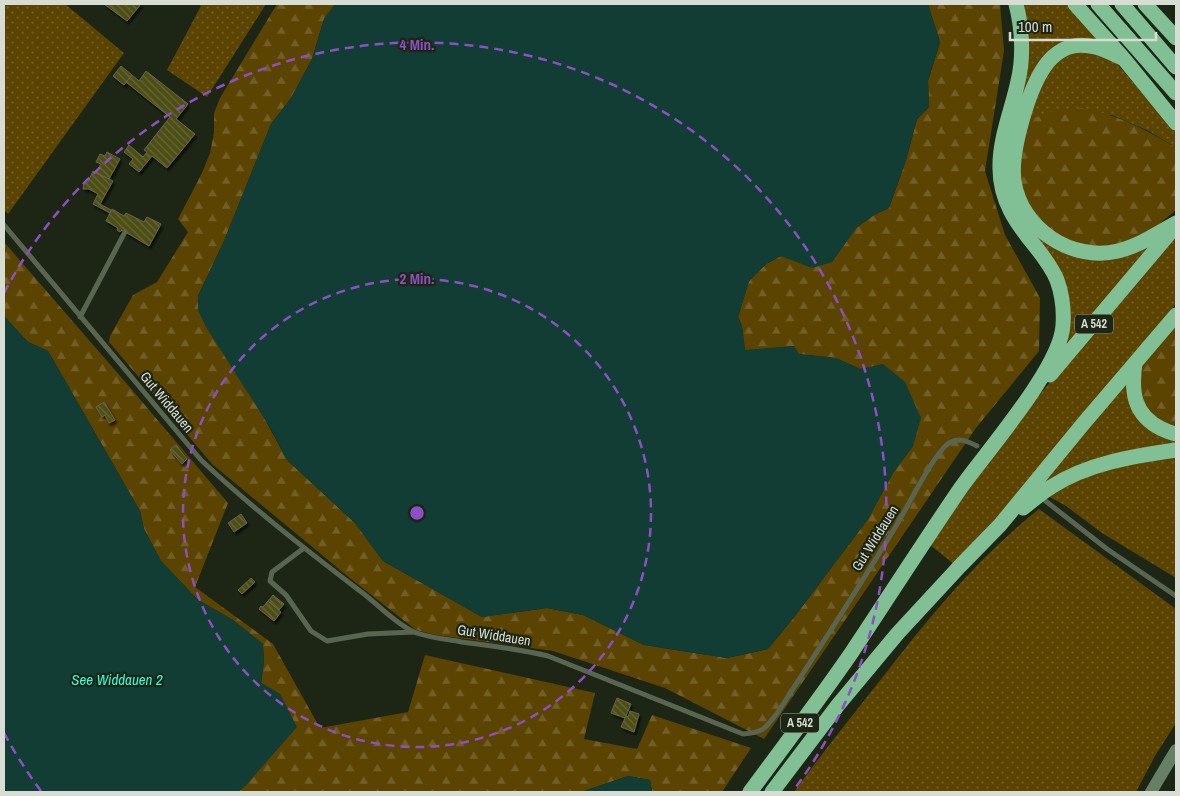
<svg xmlns="http://www.w3.org/2000/svg" width="1180" height="796" font-family="'Archivo Narrow',sans-serif">
	<style>
		.grass { fill: url(#grass-dots) }
		.forest { fill: url(#forest-firs) }
		.water { fill: #113d34 }
		.building { fill: url(#building-back-hatch); stroke: #64654f; filter: url(#shadow) }
		.lines { fill: none; stroke-linecap: round; stroke-linejoin: round }
		.lane { stroke: #5a6551; stroke-width: 5 }
		.secondary { stroke: #658065; stroke-width: 12 }
		.highway { stroke: #80c094; stroke-width: 15 }
		.ring { fill: none; stroke: #8d4fc3; stroke-width: 2.5; stroke-dasharray: 9 6 }
		.labels { text-anchor: middle; dominant-baseline: central; stroke-width: 4.5; stroke-linejoin: round; paint-order: stroke }
		.shield { fill: #1d2615; stroke: #9fa699; stroke-width: 1 }
		.shield-label { font-size: 12px; font-weight: bold; fill: #d7ddd2 }
		.street-label { font-size: 14px; fill: #d7ddd2; stroke: #1d2615 }
		.water-label { font-size: 15px; font-style: italic; fill: #36fbd8; stroke: #1d2615 }
		.centre { fill: #8d4fc3; stroke: #1d2615; stroke-width: 2.5 }
		.ring-label { font-size: 15px; text-anchor: middle; font-weight: bold; fill: #8d4fc3; stroke: #1d2615; stroke-width: 4.5; stroke-linejoin: round; paint-order: stroke }
	</style>
	<defs>
		<pattern id="grass-dots" width="8" height="8" patternUnits="userSpaceOnUse" patternTransform="scale(1.25)"><rect width="8" height="8" fill="#5b4302"/><path d="M2 2h.1M6 6h.1" fill="none" stroke="#725e26" stroke-width="1.8" stroke-linecap="round"/></pattern>
		<pattern id="forest-firs" width="22" height="20" patternUnits="userSpaceOnUse" patternTransform="scale(1.25)"><rect width="22" height="20" fill="#5b4302"/><path d="M5 1l3.5 6h-7zM16 11l3.5 6h-7z" fill="#725e26"/></pattern>
		<pattern id="building-back-hatch" width="6" height="6" patternUnits="userSpaceOnUse" patternTransform="scale(1.25)"><rect width="6" height="6" fill="#4e4d15"/><path d="M-1 5l2 2M0 0l6 6M5-1l2 2" fill="none" stroke="#676636"/></pattern>
		<filter id="shadow"><feDropShadow dx="2" dy="3" stdDeviation="1" flood-color="#0009"/></filter>
	</defs>
	<rect width="100%" height="100%" fill="#1d2615"/>
	<path class="grass" d="M4,4H65L124,53L8,214L4,210Z
		M198,4H266L207,97L167,70L201,6Z
		M1022,4H1067L1101,42C1087,43 1074,39 1061,45C1041,54 1031,77 1024,96C1013,124 1005,155 1011,185C1018,229 1062,264 1107,259C1124,258 1141,249 1155,239L1157,241L1063,352L1061,350C1074,304 1066,278 1036,241C1021,224 1010,207 1006,184C999,153 1014,125 1019,95C1025,64 1028,34 1022,4Z
		M1080,49L1112,60L1119,66L1176,132V148L1149,131L1112,115L1027,121L1050,66Z
		M1176,236V304L1002,514L955,565L929,544L1027,409Z
		M1129,375L1176,437V446L1037,487Z
		M1176,455V578L1102,533L1066,506L1046,495L1090,473Z
		M1039,509L1176,609V723L1155,756L1136,792H794C822,753 852,716 882,678C929,617 978,557 1039,509Z"/>
	<path class="forest" d="M277,4H335L324,19L312,59L291,98L271,124L224,241L198,296L287,460L355,523L383,561L482,617L547,608L583,615L644,645L727,658L768,649L795,616L868,519L893,473L913,446L883,365L860,369L836,358L798,354L794,346L745,351L742,326L738,317L749,281L766,264L781,256L832,262L856,228L874,215L889,208L906,160L917,119L929,107L928,81L940,42L928,4H1000L1004,51L985,171L1005,235L1040,298L1039,351L976,428L764,739L665,688L553,651L436,635L416,630L351,579L212,464L109,342L110,336L133,295L157,282L188,232L178,219L202,173L210,153L214,133V113L220,98Z
		M1084,108C1121,117 1144,128 1176,148V210L1147,234L1105,249L1068,244L1037,221L1020,187L1017,165L1027,121L1051,112Z
		M4,242L127,384L228,503L195,587L273,644L320,728L408,712L425,655L595,693L584,739L637,749L652,715L751,748L722,792H652L650,780L628,776L581,792H238L247,784L280,694L261,683L264,662L263,644L233,620L198,600L161,561L144,529L140,511L48,351L28,342L4,316Z
		M1176,323V431L1146,413L1138,377L1140,370L1145,361Z"/>
	<path class="water" d="M335,4H928L940,42L928,81L929,107L917,119L906,160L889,208L874,215L856,228L832,262L812,268L781,256L766,264L749,281L738,317L742,326L745,350L794,346L799,354L836,358L860,369L883,364L905,382L921,418L913,446L893,473L868,519L795,616L768,649L727,658L644,645L583,615L547,608L482,617L383,561L355,523L287,460L271,429L206,327L198,310V296L224,241L271,124L291,98L312,59L324,19Z
		M4,316L28,342L48,351L140,511L144,529L161,561L198,600L233,620L263,644L264,662L261,683L280,694L297,727L247,784L238,792H4Z
		M628,776L650,780L652,792H581Z"/>
	<path class="building" d="M104,4H141L127,21Z
		M121,66L132,75L124,85L113,76Z
		M146,71L188,104L176,119L195,134L167,168L152,156L139,172L129,164L133,159L124,152L129,145L143,157L147,152L144,150L170,117L126,82L132,75L139,81Z
		M107,152L120,159L109,179L96,173L101,164L96,162L100,154L105,156Z
		M93,171L113,181L100,204L111,210L110,213L93,204L98,194L89,189H83L84,183L88,182Z
		M112,209L124,216L126,213L144,222L147,217L161,224L149,246L122,230L120,232L117,230L118,228L106,221Z
		M104,402L115,420L109,423L105,415L102,417L96,407Z
		M176,445L187,459L182,464L170,450Z
		M241,514L247,523L234,532L228,523Z
		M251,578L255,582L242,594L238,590Z
		M273,595L284,604L279,610L268,601Z
		M268,601L281,612L274,621L259,609L261,606L263,607Z
		M617,698L631,704L625,718L611,713Z
		M630,711L639,714L634,732L621,727L626,716L628,717Z"/>
	<g class="lines">
		<path class="lane" d="M4,225L201,460C251,507 305,549 360,591C378,604 393,622 414,632C429,638 447,639 462,642C491,646 520,649 548,656L743,734C763,733 766,728 778,712C818,650 858,589 896,526C907,508 934,453 949,443C959,437 967,441 977,446
			M80,317L125,232
			M1043,499L1107,549L1176,596
			M304,548L272,572L270,581L286,595L311,631L327,641L368,634L414,632"/>
		<path class="secondary" d="M1151,792L1176,750"/>
		<path class="highway" d="M1075,4L1124,59L1176,123
			M1098,4L1176,93
			M1122,4L1176,67
			M1145,4L1176,38
			M1124,59C1107,51 1089,41 1069,47C1061,50 1053,56 1048,62C1029,85 1010,152 1014,181C1021,229 1072,262 1118,251C1139,246 1158,233 1176,223
			M1135,363C1131,391 1133,415 1162,429C1167,431 1171,433 1176,434
			M1050,375L1174,228
			M1023,508C1032,501 1041,493 1051,487C1088,463 1134,456 1176,450
			M750,792C784,746 819,700 852,652C888,598 923,543 960,489C986,452 1061,367 1063,325C1064,311 1062,294 1057,280C1052,268 1043,256 1035,246C1016,223 1000,200 1000,169C999,139 1012,110 1018,81C1024,57 1022,27 1016,4
			M772,792L838,705L898,633L960,566L1000,525L1083,424L1176,315"/>
	</g>
	<g class="ring">
		<circle cx="417" cy="513" r="234"/>
		<path d="M41 791A468 468 0 0 1 4 733M4 293A468 468 0 1 1 793 791"/>
	</g>
	<g class="labels">
		<g class="shield">
			<rect x="1075" y="314.5" width="38" height="19" rx="4"/>
			<rect x="781" y="713.5" width="38" height="19" rx="4"/>
		</g>
		<g class="shield-label">
			<text x="1094" y="324">A 542</text>
			<text x="800" y="723">A 542</text>
		</g>
		<g class="street-label">
			<text transform="translate(167 402) rotate(50)">Gut Widdauen</text>
			<text transform="translate(875 538) rotate(-58)">Gut Widdauen</text>
			<text transform="translate(494 635) rotate(9)">Gut Widdauen</text>
		</g>
		<g class="water-label">
			<text x="117" y="679">See Widdauen 2</text>
		</g>
	</g>
	<circle cx="417" cy="513" r="8" class="centre"/>
	<g class="ring-label">
		<text x="417" y="50">4 Min.</text>
		<text x="417" y="284">2 Min.</text>
	</g>
	<rect width="1180" height="796" fill="none" stroke="#d7ddd2" stroke-width="10"/>
	<path d="M1010 32v8h146v-8" fill="none" stroke="#d7ddd2" stroke-width="2.5"/>
	<text x="1018" y="32" font-size="15" fill="#d7ddd2" stroke="#1d2615" stroke-width="4" paint-order="stroke">100 m</text>
</svg>
